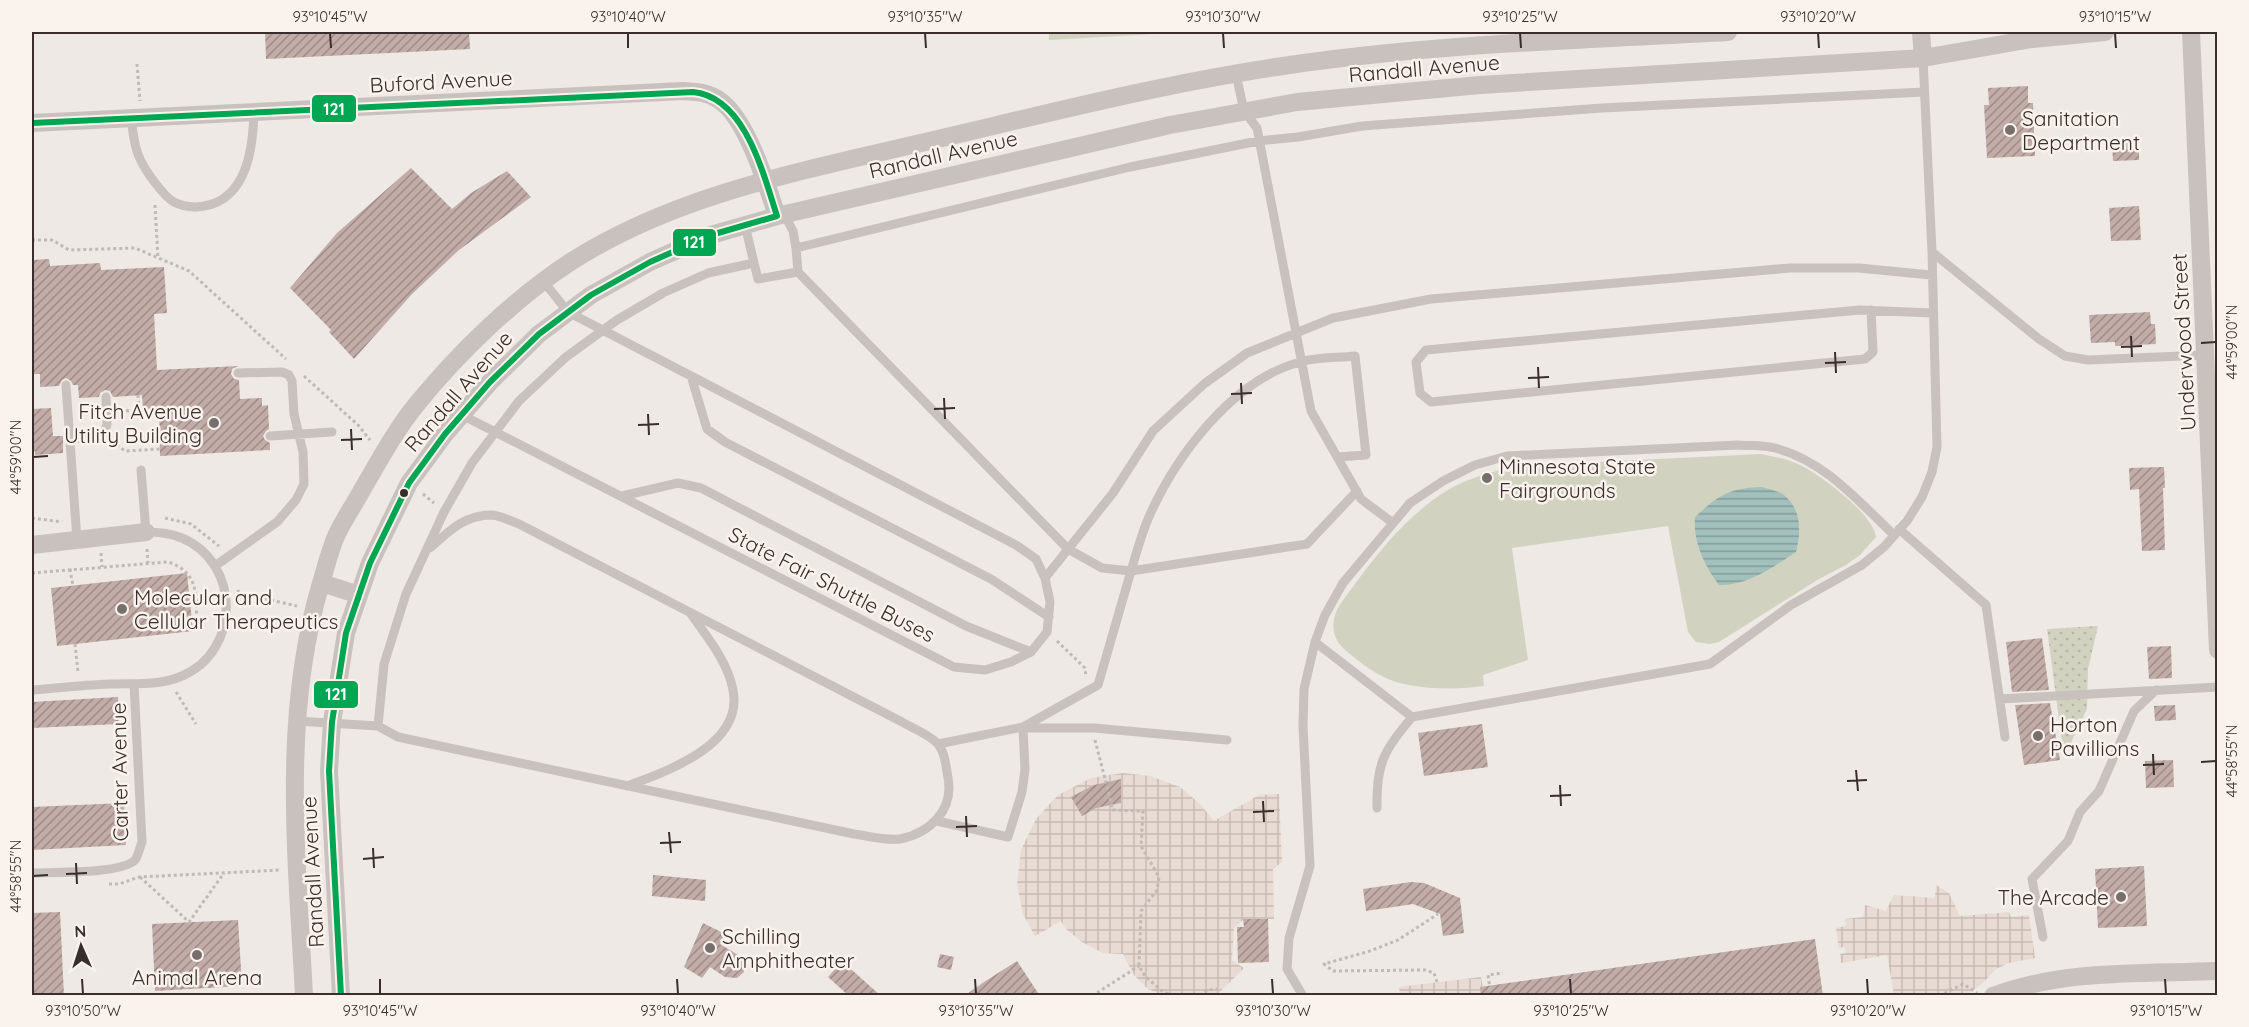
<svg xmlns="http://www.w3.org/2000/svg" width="2249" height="1027" font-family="Quicksand,sans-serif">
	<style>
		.grass { fill: #d1d3c0 }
		.park { fill: url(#park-dots) }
		.plaza { fill: url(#plaza-grid) }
		.water { fill: url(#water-rules) }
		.building { fill: url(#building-hatch) }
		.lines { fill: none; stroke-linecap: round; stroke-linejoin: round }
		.path { stroke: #c0b9b6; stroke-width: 3; stroke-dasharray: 3 3; stroke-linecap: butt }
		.lane { stroke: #c8c1bd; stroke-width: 9 }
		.street { stroke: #c8c1bd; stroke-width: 18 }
		.bus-1-casing { stroke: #faf2ed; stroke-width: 10 }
		.bus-1 { stroke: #00a651; stroke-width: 6 }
		.ticks { fill: none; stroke: #392e2b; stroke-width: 2 }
		.poi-dot { fill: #786f6c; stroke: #faf2ed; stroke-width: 2 }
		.bus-dot { fill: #392e2b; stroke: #faf2ed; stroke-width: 2 }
		.labels { text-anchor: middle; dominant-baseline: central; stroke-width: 5; stroke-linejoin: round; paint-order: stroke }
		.street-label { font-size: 21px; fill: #392e2b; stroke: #faf2ed }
		.poi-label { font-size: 21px; fill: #392e2b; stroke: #faf2ed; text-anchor: start }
		.line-badge { stroke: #faf2ed; stroke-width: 2 }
		.badge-label { font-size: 16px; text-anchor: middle; font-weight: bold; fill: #fff }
		.neatline { fill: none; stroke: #392e2b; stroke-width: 2 }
		.ticks-label { font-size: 15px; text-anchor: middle; fill: #392e2b }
	</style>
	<defs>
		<pattern id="park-dots" width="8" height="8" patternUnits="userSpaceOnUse" patternTransform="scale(1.5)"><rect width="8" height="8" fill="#d1d3c0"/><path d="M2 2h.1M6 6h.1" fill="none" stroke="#b4b5a5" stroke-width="1.8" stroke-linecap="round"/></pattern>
		<pattern id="plaza-grid" width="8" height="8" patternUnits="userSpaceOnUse" patternTransform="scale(1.5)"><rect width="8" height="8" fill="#e7dbd3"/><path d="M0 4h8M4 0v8" fill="none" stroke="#c7bcb5"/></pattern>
		<pattern id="water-rules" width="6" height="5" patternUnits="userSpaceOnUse" patternTransform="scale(1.5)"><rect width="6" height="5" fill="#a2c0bc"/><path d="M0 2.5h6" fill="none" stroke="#859c99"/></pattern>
		<pattern id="building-hatch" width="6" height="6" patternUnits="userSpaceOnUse" patternTransform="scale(1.5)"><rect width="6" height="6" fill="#c1aca7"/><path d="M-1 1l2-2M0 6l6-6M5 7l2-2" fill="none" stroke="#9e8c88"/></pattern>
	</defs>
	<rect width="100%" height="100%" fill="#eee9e5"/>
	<path class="grass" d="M1049,32H1192L1049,40Z
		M1761,454C1775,457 1790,459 1802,466C1823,477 1873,514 1876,537L1860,555L1846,565L1819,579L1719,642L1710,644L1696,642L1688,632L1668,526L1512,548L1528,660L1483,675L1484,686C1456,690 1414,690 1388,679C1374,673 1362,664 1350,654C1338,645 1331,635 1334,619C1337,606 1347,595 1355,584C1379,551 1406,518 1440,495C1461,480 1489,473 1513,466Z"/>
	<path class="park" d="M2098,626L2088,669L2087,709L2064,757L2047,629Z"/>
	<path class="plaza" d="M1123,773L1150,776L1180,787L1200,804L1214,821L1259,795L1279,794L1282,862L1273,869L1274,919H1244L1234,928L1232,960L1244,968L1220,992L1212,995H1162L1148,989L1134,975L1123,954L1103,953L1082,942L1066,929L1061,921L1035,936L1023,914L1017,884L1021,850L1036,819L1058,795L1091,778Z
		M1936,885L1949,893L1960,916L2009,912L2011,917L2029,915L2035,958L2009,963L1996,969L1981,985L1964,996L1894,995L1887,955L1841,963L1840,954L1846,953L1845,947L1839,948L1836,928L1846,926L1845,919L1863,917L1865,905L1886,911L1894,895L1935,898Z
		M1481,977L1484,995H1400L1399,987Z"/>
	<path class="water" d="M1762,487C1768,489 1779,491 1784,495C1802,510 1801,532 1796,552C1771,568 1749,585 1719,585C1704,565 1693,542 1695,517C1719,495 1729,488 1762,487Z"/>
	<path class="building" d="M265,32H469L470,49L266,59Z
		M2028,86V103H2033L2035,156L1987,158L1984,105H1989L1988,88Z
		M2139,142V160L2113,161L2112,143Z
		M411,168L452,209L471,193L507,171L531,197L459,250L412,294L354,359L329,332L331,330L290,288L337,233Z
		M2139,206L2141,240L2111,241L2109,208Z
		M49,259L50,266L100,263L101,270L164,267L167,313L154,314L157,370L238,366L232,369L231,374L234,379L239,380L240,399L262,398V406L268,405L269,429L266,431L263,436L265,440L270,443V450L160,456L159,408L143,409L142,395L113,397L110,391L105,390L100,393L99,397L79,398L78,385H73L71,381L66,378L62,380L59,386L40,387V374H32V260Z
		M2150,312L2151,324H2155L2156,344L2115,346V342L2091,343L2089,315Z
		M51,408L53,436H63V453L35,455V451L32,452V409Z
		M2164,467L2165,488H2163L2165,550L2142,551L2139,489L2130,490L2129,468Z
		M187,573L193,631L57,646L51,588Z
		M2042,638L2049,690L2012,692L2006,642Z
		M2171,646L2172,678L2149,679L2147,647Z
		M118,697L119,724L32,728V702Z
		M2050,703L2060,760L2024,765L2015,705Z
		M2175,705L2176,720L2155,721L2154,706Z
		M1482,724L1488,767L1424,776L1418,733Z
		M2173,760L2174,787L2146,788L2145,761Z
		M1121,779V803L1096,808L1082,816L1071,797L1094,785Z
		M124,803L126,845L32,850V807Z
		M2144,866L2147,926L2098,928L2095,869Z
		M653,875L706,880L705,901L652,896Z
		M1411,882L1424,883L1460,898L1464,933L1443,936L1440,914L1413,904L1366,911L1363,889Z
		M60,912L64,996H32V913Z
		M1243,919H1268L1269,962L1238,963L1237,927H1244Z
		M238,920L242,986L155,991L152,924Z
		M703,923L725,934L720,944L743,958L744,972L737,978L725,977L710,967L702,978L684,967Z
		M1815,939L1823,996H1481L1480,987Z
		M940,954L954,957L951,970L937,967Z
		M842,961L881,996H849L828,977Z
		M1017,961L1040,996H964L984,982Z"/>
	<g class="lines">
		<path class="path" d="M137,64L140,101
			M155,205L158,258
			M32,240H52L69,250L135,248L189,271L286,359
			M304,376L358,425L370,440
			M138,395L139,411
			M120,411L159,410
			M112,441L125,451L160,449
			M423,494L434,503
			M32,518L62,522
			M165,518L191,524L219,546
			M147,549L148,563
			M101,553L102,567
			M70,569L73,586
			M32,573L168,562C200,572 197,599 196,627
			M238,590L239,593L297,606
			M1057,641L1085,668L1086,677
			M75,644L78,672
			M176,692L196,724
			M1095,740L1113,810L1143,811L1141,846L1159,877L1157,890L1141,911L1139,966L1145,976L1163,992L1176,996
			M140,877L189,922L224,873
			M109,884H119L139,877L281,870
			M1437,982L1434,973L1425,970L1333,971L1324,964L1370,951L1398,940L1438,914
			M1092,996L1139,966
			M1200,996L1207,990L1217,989
			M1491,996L1488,975L1503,973
			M1939,996L1963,984L1977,993"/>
		<path class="lane" d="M1236,74L1244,111L1257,128L1311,411L1361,499L1393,523
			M131,119C133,132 134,147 140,159C145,170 163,196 174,202C191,211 216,207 229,194C250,175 253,139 254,113
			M784,214L793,231L796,248
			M745,225L754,263
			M1932,252L2039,339L2065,356L2088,360L2206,355
			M798,272L1068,549L1102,568L1131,571L1098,685L1023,727
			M1871,310L1873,352L1865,359L1431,402L1420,393L1416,362L1426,350L1860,310L1932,313
			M691,376L707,429L725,442L991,579L1049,617
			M66,385L77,540
			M462,415L954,667L985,670L1011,662L1031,652L1047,632L1050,602L1045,578L1036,559L1016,545L568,312L544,282
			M270,436L332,432
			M70,439L96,438L103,434L107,425L106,397
			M1337,457L1366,455L1355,356C1338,358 1317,357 1300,362C1232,380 1175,457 1148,519C1141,536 1136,554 1131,571L1307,544L1357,491
			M622,496L678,483L701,488L966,626L1031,652
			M1899,529L1986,605L2005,737
			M215,566L277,522L296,500L304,484L303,452L294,414L292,381L289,375L282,372L238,373
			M1045,578L1113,493L1153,431L1204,384L1247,353L1333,318L1431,299L1790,268H1859L1931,275
			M1315,642L1412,717
			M32,690C57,688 84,685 110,684C134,683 159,686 182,676C241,651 241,563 182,538C170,533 159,532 146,532L141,470
			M2000,699L2218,687
			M296,721L378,726L398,737L854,834C868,836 886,841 900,839C930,833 954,810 948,778C946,767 945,751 937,743C928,734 912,728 902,722L519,524C511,521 501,516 492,515C464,515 449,531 430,548
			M378,726L384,664L406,594L444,512L472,463L519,401L566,357L617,320L663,293L708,273L754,263L758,279L798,272L796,248L1130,167L1258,141L1298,137L1362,126L1602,108L1924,92
			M1025,728H1094L1227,740
			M627,786C667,771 744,745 733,690C728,662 707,637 691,614
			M1377,808C1376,763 1384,751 1412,717L1710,664L1791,605L1862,565L1884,547L1907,521L1922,497L1932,472L1937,447L1932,252L1923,58
			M937,821L1008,837L1022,792L1025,770L1023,727L938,744
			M32,873C52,872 122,874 135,860C138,856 140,847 142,842L134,684
			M2043,937L2032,879L2068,841L2080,812L2099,791L2134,711L2156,690
			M1303,996L1287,969L1289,938L1310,866L1303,726L1304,689L1315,642L1325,615L1343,583L1410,503L1443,481L1475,465L1507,456L1738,445C1750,446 1764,445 1775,448C1825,461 1858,501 1894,535"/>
		<path class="street" d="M1921,32L1923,58
			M2191,32L2218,650
			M32,123L683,91C696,92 708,92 719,100C746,117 767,185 777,216
			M32,545L146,532
			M322,583L359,595
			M304,996C297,858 281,717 321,583C326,567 330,549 337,534C344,519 354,505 362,490C379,461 395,431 416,405C459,352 515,298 572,261C676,195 798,172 916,144C1038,116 1160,84 1283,66C1430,44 1580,40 1728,32
			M341,996L329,771L332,722L346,633L370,563L409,483L445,434L490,382L539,334L591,295L650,262L711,235L777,216L1170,125L1297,102L1480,85L1923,58L2032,39L2105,32
			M1993,996C2064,969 2143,974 2218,971"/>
		<defs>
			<path id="bus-1" d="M32,123L693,92C745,97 763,173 777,216L711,235L650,262L591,295L539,334L490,382L445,434L409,483L370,563L346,633L332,722L329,771L341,996"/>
		</defs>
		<use href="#bus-1" class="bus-1-casing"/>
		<use href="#bus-1" class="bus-1"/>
	</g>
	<path class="ticks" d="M330,33L331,48M628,33V48M925,33L926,48M1223,33L1224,48M1520,33L1521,48M1818,33L1819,48M2115,33L2116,48M2131,336L2132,357M2201,343L2216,342M2121,347L2142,346M1835,352L1836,373M1825,363L1846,362M1538,367L1539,388M1528,378L1549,377M1241,383L1242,404M1231,394L1252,393M944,398L945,419M934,409L955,408M648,414L649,435M638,425L659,424M351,429L352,450M341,440L362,439M33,457L48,456M2153,754L2154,775M2201,762L2216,761M2143,765L2164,764M1856,770L1858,791M1847,781L1867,780M1560,785L1561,806M1550,796L1571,795M1263,801L1264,822M1253,812L1274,811M966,816L967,837M956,827L977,826M669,832L671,853M660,843L681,842M373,848L374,868M363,859L384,857M76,863L77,884M66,874L87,873M33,876L48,875M82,979L83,994M380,979V994M677,979L678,994M975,979L976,994M1272,979L1273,994M1570,979L1571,994M1867,979L1868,994M2165,979L2166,994"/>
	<g class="poi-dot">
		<circle cx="2010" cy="130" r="6"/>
		<circle cx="214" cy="423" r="6"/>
		<circle cx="1487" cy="478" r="6"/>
		<circle cx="122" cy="609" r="6"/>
		<circle cx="2038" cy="736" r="6"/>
		<circle cx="2121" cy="897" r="6"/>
		<circle cx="710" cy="948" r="6"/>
		<circle cx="197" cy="955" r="6"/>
	</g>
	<circle class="bus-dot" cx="404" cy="493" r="5"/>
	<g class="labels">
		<g class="street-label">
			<text transform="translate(1424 68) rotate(-5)">Randall Avenue</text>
			<text transform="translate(441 81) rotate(-3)">Buford Avenue</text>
			<text transform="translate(943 154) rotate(-13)">Randall Avenue</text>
			<text transform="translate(2183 342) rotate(-93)">Underwood Street</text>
			<text transform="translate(458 391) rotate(-49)">Randall Avenue</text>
			<text transform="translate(832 584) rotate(27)">State Fair Shuttle Buses</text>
			<text transform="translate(119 772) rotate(-91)">Carter Avenue</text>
			<text transform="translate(312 872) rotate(-93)">Randall Avenue</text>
		</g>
		<g class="poi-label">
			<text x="2022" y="118">Sanitation<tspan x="2022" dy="24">Department</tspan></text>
			<text x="202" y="411" text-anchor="end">Fitch Avenue<tspan x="202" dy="24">Utility Building</tspan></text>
			<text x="1499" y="466">Minnesota State<tspan x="1499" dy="24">Fairgrounds</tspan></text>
			<text x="134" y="597">Molecular and<tspan x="134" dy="24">Cellular Therapeutics</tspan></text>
			<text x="2050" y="724">Horton<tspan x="2050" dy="24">Pavillions</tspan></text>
			<text x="2109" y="897" text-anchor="end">The Arcade</text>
			<text x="722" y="936">Schilling<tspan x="722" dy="24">Amphitheater</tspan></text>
			<text x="197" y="977" text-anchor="middle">Animal Arena</text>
		</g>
	</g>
	<g class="line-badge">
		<rect x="311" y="94" width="46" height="29" rx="6" fill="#00a651"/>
		<rect x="672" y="228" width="45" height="29" rx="6" fill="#00a651"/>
		<rect x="313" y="680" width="46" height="29" rx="6" fill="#00a651"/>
	</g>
	<g class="badge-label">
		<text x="334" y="115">121</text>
		<text x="694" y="248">121</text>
		<text x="336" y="700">121</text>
	</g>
	<rect width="2249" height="1027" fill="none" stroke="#faf2ed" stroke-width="66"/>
	<g transform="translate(81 946) rotate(357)" stroke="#faf2ed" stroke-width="4.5" paint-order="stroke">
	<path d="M0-4.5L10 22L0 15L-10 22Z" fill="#392e2b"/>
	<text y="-9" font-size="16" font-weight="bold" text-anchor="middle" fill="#392e2b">N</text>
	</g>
	<rect x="33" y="33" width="2183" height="961" class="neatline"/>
	<g class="ticks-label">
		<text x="330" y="22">93°10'45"W</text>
		<text x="628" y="22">93°10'40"W</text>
		<text x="925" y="22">93°10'35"W</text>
		<text x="1223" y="22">93°10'30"W</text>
		<text x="1520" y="22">93°10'25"W</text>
		<text x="1818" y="22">93°10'20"W</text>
		<text x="2115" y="22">93°10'15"W</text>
		<text transform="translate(2232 342) rotate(-90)" y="5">44°59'00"N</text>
		<text transform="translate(16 457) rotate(-90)" y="5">44°59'00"N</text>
		<text transform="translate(2232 761) rotate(-90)" y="5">44°58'55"N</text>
		<text transform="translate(16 876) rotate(-90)" y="5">44°58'55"N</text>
		<text x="83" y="1016">93°10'50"W</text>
		<text x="380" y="1016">93°10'45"W</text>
		<text x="678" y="1016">93°10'40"W</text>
		<text x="976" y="1016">93°10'35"W</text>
		<text x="1273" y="1016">93°10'30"W</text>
		<text x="1571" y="1016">93°10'25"W</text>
		<text x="1868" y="1016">93°10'20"W</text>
		<text x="2166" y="1016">93°10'15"W</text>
	</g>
</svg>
